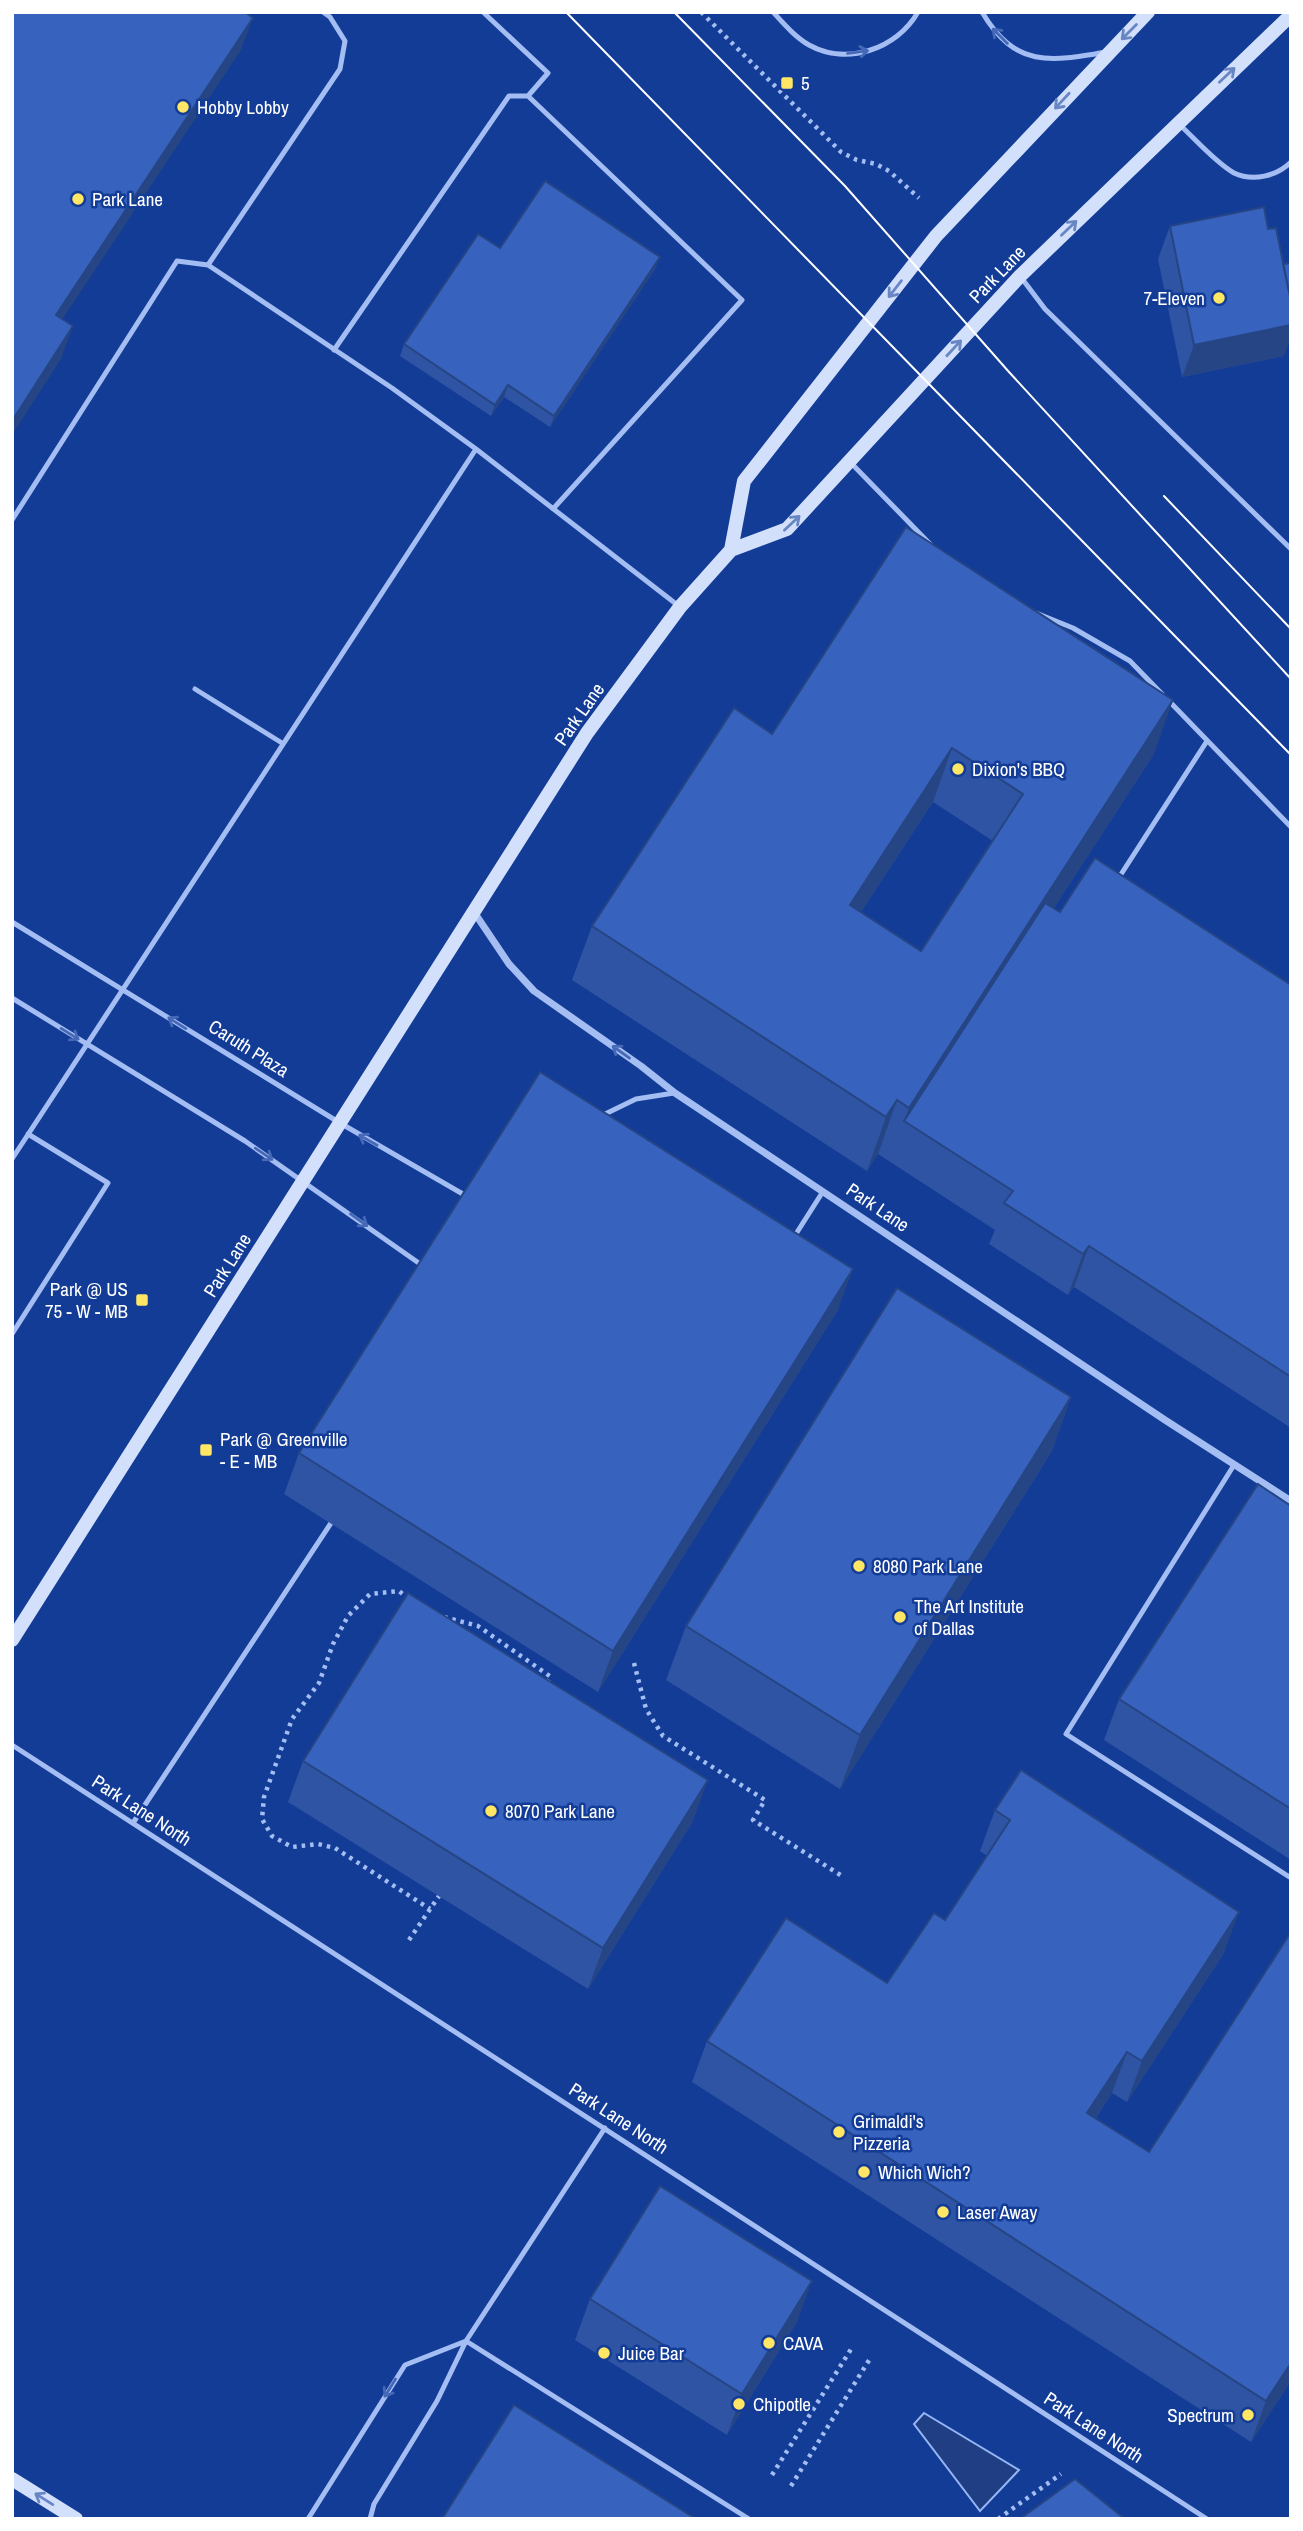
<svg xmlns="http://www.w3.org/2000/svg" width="1303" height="2531" font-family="'Archivo Narrow',sans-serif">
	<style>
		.water { fill: #203e83; stroke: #96b6f6; stroke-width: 2 }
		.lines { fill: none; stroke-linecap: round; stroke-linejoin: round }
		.path { stroke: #a4bdf3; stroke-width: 4.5; stroke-dasharray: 3.5 5; stroke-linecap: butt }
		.lane { stroke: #a4bdf3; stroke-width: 5 }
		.street { stroke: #a4bdf3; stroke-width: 7 }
		.secondary { stroke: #d3e0fc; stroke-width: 14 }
		.tram { stroke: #fff; stroke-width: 2 }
		.wall { fill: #2f54a3; fill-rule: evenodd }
		.shaded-wall { fill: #264584 }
		.building { fill: #3762bd; stroke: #264584; stroke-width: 2; fill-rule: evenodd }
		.oneway { stroke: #6986c4 }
		.oneway2 { stroke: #4669b7 }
		.poi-dot { fill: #ffe665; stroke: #133c97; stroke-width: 2.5 }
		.labels { text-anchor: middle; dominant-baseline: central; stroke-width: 5; stroke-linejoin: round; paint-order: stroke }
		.poi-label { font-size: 19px; fill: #fff; stroke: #133c97; text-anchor: start }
		.street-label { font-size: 19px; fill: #fff; stroke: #133c97 }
	</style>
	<rect width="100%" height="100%" fill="#133c97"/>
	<path class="water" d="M924,2413L1019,2470L980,2511L914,2424Z"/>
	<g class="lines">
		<path class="path" d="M701,12L841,152L857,160L876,164L889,171L919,198
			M409,1599L399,1591L370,1594L348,1616L333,1644L319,1683L292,1719L264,1797L262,1819L272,1836L292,1847L318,1844L335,1848L430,1909
			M444,1617L478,1626L551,1677L547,1683
			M634,1663L646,1709L663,1736L765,1800L753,1820L842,1876
			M409,1940L439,1896
			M772,2475L853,2346
			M791,2486L871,2357
			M998,2519L1061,2474"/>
		<path class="lane" d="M483,12L548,73L528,96
			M773,12C784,24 795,37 809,45C847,66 897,49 918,12
			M982,12C1015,68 1050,62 1106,52
			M1180,125C1195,139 1216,163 1234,173C1253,182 1277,176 1291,162
			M208,265L340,69L345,41L330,17L323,12
			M1020,276L1045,309L1291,549
			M334,350L509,96H528L742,300L553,509
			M851,463L930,544
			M12,520L177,261L208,265L392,388L476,449
			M1036,613L1073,628L1130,661L1162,694
			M195,689L282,743
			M1169,701L1291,827
			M1118,879L1207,741
			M12,922L340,1123L468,1197
			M12,998L245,1141L423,1266
			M601,1116L636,1099L674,1093
			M12,1159L476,449L680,607
			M794,1237L822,1193
			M12,1334L108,1183L28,1134
			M1234,1465L1066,1734L1291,1878
			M12,1745L1207,2519
			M133,1823L331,1523
			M466,2341L749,2519
			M308,2519L405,2365L466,2341
			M370,2519L374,2504L437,2401L466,2341L605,2128"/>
		<path class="street" d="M474,912L509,964L534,991L641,1066L675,1093L1165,1420L1291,1501"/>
		<path class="secondary" d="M731,550L744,481L936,236L1148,12
			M12,1640L587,733L680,607L731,550L787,529L1020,276L1291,15
			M12,2479L76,2519"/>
		<path class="tram" d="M566,12L1291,755
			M674,12L845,186L1009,372L1291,679
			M1164,496L1291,629"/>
	</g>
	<path class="wall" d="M1170,226L1284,356L1182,377L1158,259Z
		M500,248L660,257L655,269L550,427L504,397L491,416L400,356L404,344Z
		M772,734L1154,754L1054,908L1060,912L1291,985V1428L1074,1287L1068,1295L989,1244L995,1230L878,1154L867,1171L572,980L592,926ZM933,802L993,841L921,951L861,912Z
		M838,1310L598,1692L284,1494L299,1453Z
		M1071,1397L1052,1451L840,1789L666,1680L686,1626Z
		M1291,1506V1860L1104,1740L1119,1699Z
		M303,1761L693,1821L588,1989L288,1802Z
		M995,1810L1224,1953L1127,2102L1112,2093L1096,2118L1291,2381L1251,2442L692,2082L707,2041L887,1983L945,1920L987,1856L980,1851Z
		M590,2299L797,2322L727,2435L575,2340Z"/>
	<path class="shaded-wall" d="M253,18L241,50L44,347L56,315Z
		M660,257L655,269L550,427L554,416Z
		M1291,325V337L1284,356L1182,377L1194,345Z
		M73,326L61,359L12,435V421Z
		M508,385L504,397L491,416L495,405Z
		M1173,700L1154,754L913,1126L904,1121L909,1108Z
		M952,748L933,802L830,959L850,905Z
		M897,1100L878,1154L867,1171L886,1117Z
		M1089,1246L1074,1287L1068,1295L1083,1254Z
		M853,1269L838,1310L598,1692L613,1651Z
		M1071,1397L1052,1451L840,1789L860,1735Z
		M708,1780L693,1821L588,1989L603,1948Z
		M1239,1912L1224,1953L1127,2102L1142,2061Z
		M1127,2052L1112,2093L1072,2154L1087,2113Z
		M812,2281L797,2322L727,2435L742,2394Z
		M1291,2363V2381L1251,2442L1266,2401Z"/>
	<path class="building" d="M12,12H245L253,18L56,315L73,326L12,421Z
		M545,181L660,257L554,416L508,385L495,405L404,344L478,234L500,248Z
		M1264,207L1268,229L1276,228L1291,301V325L1194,345L1170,226Z
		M1291,263V301L1283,264Z
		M906,527L1173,700L909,1108L897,1100L886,1117L592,926L734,708L772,734ZM952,748L1023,794L921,951L850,905Z
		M1095,858L1291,985V1377L1089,1246L1083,1254L1004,1203L1013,1191L904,1121L1045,903L1060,912Z
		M540,1072L853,1269L613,1651L299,1453Z
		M897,1288L1071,1397L860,1735L686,1626Z
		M1258,1484L1291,1506V1809L1119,1699Z
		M408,1593L708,1780L603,1948L303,1761Z
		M1021,1770L1239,1912L1142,2061L1127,2052L1087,2113L1149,2152L1291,1932V2363L1266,2401L707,2041L786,1918L887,1983L934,1913L945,1920L1010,1820L995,1810Z
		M660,2186L812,2281L742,2394L590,2299Z
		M514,2405L696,2519H442Z
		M1075,2479L1125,2519H1020Z"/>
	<defs><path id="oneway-shaft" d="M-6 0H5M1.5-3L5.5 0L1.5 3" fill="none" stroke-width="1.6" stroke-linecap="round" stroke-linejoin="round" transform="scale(1.75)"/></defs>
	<g class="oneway">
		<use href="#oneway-shaft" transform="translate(1129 32) rotate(135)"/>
		<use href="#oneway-shaft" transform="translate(1227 75) rotate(-43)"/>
		<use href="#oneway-shaft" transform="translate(1062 101) rotate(133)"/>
		<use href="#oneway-shaft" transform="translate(1069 228) rotate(-44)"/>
		<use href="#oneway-shaft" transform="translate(895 289) rotate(128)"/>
		<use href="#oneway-shaft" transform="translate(954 348) rotate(-47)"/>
		<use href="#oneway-shaft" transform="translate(792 523) rotate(-43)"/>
		<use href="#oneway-shaft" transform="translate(44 2499) rotate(-148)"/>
	</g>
	<g class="oneway2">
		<use href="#oneway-shaft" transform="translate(1000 36) rotate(-135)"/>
		<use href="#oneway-shaft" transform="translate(858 52) rotate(-8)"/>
		<use href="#oneway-shaft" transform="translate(177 1023) rotate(-148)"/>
		<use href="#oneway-shaft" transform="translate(70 1034) rotate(32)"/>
		<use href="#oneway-shaft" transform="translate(621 1052) rotate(-145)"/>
		<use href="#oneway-shaft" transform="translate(368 1140) rotate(-150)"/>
		<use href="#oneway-shaft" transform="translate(264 1154) rotate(34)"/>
		<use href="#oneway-shaft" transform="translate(359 1220) rotate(36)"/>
		<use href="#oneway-shaft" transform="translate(390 2388) rotate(122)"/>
	</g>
	<g class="poi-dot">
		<rect x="780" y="76" width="14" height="14" rx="3.5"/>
		<circle cx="183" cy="107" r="7"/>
		<circle cx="78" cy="199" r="7"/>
		<circle cx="1219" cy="298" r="7"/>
		<circle cx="958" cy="769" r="7"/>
		<rect x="135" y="1293" width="14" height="14" rx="3.5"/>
		<rect x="199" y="1443" width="14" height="14" rx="3.5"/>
		<circle cx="859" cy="1566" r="7"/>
		<circle cx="900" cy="1617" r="7"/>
		<circle cx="491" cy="1811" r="7"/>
		<circle cx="839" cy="2132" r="7"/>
		<circle cx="864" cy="2172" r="7"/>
		<circle cx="943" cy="2212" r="7"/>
		<circle cx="769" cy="2343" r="7"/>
		<circle cx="604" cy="2353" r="7"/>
		<circle cx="739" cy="2404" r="7"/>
		<circle cx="1248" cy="2415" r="7"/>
	</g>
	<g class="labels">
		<g class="poi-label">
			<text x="801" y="83">5</text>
			<text x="197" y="107">Hobby Lobby</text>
			<text x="92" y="199">Park Lane</text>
			<text x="1205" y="298" text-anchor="end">7-Eleven</text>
			<text x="972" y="769">Dixion's BBQ</text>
			<text x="128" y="1289" text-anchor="end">Park @ US<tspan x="128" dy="22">75 - W - MB</tspan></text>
			<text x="220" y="1439">Park @ Greenville<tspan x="220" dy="22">- E - MB</tspan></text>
			<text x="873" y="1566">8080 Park Lane</text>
			<text x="914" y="1606">The Art Institute<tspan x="914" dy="22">of Dallas</tspan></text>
			<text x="505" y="1811">8070 Park Lane</text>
			<text x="853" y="2121">Grimaldi's<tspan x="853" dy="22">Pizzeria</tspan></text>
			<text x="878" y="2172">Which Wich?</text>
			<text x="957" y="2212">Laser Away</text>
			<text x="783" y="2343">CAVA</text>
			<text x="618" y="2353">Juice Bar</text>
			<text x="753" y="2404">Chipotle</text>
			<text x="1234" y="2415" text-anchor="end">Spectrum</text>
		</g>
		<g class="street-label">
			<text transform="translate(997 274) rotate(-46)">Park Lane</text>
			<text transform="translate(579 714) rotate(-55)">Park Lane</text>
			<text transform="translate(249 1048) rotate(32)">Caruth Plaza</text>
			<text transform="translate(878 1207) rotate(34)">Park Lane</text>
			<text transform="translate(227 1265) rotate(-58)">Park Lane</text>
			<text transform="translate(142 1810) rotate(33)">Park Lane North</text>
			<text transform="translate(619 2118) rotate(33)">Park Lane North</text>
			<text transform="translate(1094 2427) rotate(33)">Park Lane North</text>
		</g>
	</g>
	<rect width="1303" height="2531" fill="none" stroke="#ffffff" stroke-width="28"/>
</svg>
